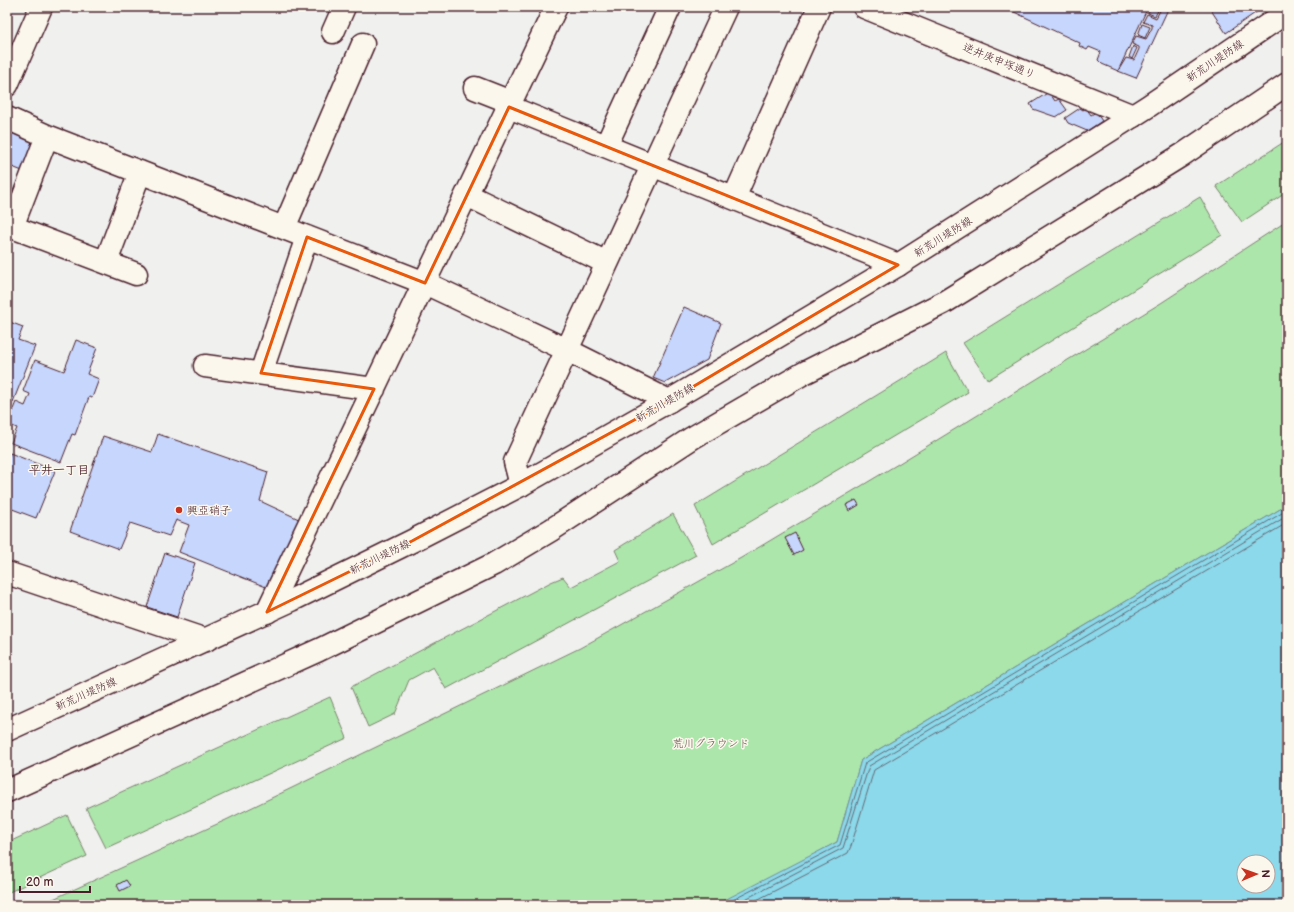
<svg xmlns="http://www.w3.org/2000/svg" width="1294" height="912" font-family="'Balsamiq Sans','Klee One',sans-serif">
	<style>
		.green { fill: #ace6ab; stroke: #7b826b }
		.water { fill: #8bd9ea; stroke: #718f9e; fill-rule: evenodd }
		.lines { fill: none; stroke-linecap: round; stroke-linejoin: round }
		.shore { stroke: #646977; stroke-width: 1 }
		.building { fill: #c6d6fd; stroke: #4a1f2b }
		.minor-casing { stroke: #4a1f2b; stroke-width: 25 }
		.major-casing { stroke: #4a1f2b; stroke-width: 25 }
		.minor { stroke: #fbf7ec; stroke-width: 22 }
		.major { stroke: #fbf7ec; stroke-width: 22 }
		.marked { fill: none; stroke: #e8590c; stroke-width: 3; stroke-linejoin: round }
		.poi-dot { fill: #c8321e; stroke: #fbf7ec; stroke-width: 1.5 }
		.labels { text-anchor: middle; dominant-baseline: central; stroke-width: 3; stroke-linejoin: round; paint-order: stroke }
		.street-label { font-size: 11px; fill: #4a1f2b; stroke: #fbf7ec }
		.poi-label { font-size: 11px; fill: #4a1f2b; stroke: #fbf7ec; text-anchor: start }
		.park-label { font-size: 11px; fill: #62514b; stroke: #fbf7ec }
		.neighbourhood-label { font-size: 12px; font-weight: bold; fill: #4a1f2b; stroke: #fbf7ec }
	</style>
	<rect width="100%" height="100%" fill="#f0f0ef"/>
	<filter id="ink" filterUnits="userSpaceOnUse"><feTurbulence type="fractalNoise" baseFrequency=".025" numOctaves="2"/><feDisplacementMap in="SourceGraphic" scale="8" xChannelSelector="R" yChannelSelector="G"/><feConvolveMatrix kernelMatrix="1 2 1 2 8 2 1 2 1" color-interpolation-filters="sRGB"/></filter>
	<g filter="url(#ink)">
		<path class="green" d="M1287,140V192L1242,222L1216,186Z
			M1200,197L1222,235L988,380L963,343Z
			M1287,221V505L861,760L837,842L720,905H40L226,820L580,648L741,558L898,464L1161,303Z
			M946,353L968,392L713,544L695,506Z
			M673,514L696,555L446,689L433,667L409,680L395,714L368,727L351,687L551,582L563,577L571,587L620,561L615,550Z
			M330,697L347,738L106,848L86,808Z
			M67,815L87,856L7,893V843Z"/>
		<path class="water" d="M1287,505V905H715L837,842L861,760ZM1244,862H1268V886H1244Z"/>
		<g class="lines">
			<path class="shore" d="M723,905L840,845L865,763L1287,510
				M734,905L843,848L869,766L1287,516
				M747,905L848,853L851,846L874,770L1287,523"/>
		</g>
		<path class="building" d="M1009,7H1148L1118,71L1102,64L1098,60L1101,52L1089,47L1087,50L1079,46L1080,43L1012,11Z
			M1151,7H1160L1155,16L1148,13Z
			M1162,7H1169L1136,78L1118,71L1126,58L1134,60L1139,49V47L1132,44L1136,36L1146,39L1152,28V25L1143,22L1147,14L1156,18Z
			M1209,7H1264L1226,33Z
			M1142,24L1150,27L1145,38L1138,35Z
			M1133,46L1137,48L1132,59L1129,57Z
			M1049,92L1055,101L1059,99L1067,110L1056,117L1033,109L1030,104Z
			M1080,108L1083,110L1086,108L1091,115L1096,112L1102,121L1087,131L1068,123L1065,118Z
			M7,127L38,140L25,172L7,165Z
			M684,307L721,323L707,360L665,383L653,378Z
			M7,321L23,327L18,340L35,346L13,402L7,400Z
			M76,340L97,348L87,374L99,379L92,398L89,397L75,435L72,434L61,462L11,443L17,428L7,424L16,402L25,406L30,394L23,391L35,360L64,371Z
			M158,434L268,472L260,501L303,521L271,589L179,552L189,525L176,520L169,536L130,523L119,549L70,531L103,436L152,452Z
			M10,453L55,471L36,518L7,507V461Z
			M856,500L859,505L849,511L846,505Z
			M795,533L803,550L794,555L785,538Z
			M165,553L195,563L177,617L147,607Z
			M126,880L130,886L120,891L117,885Z"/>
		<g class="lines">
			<defs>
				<path id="minor" d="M864,7L1133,116
					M333,32L344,7
					M7,85L41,7
					M475,88L503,99L509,107L898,265
					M7,118L47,136L425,283L567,350L669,401
					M606,146L670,7
					M467,195L607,263
					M734,198L819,7
					M7,225L136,274
					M12,227L47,136
					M284,228L363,44
					M106,262L140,172
					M205,366L374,389
					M261,373L307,237
					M521,485L515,462L726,7
					M7,573L206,640
					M267,612L556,7"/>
				<path id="major" d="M7,730L292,600L412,541L521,485L669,401L898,265L1147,107L1287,12
					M7,791L319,650L494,564L551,530L692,438L804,373L943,303L1182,155L1287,84"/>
			</defs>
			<use href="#minor" class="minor-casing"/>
			<use href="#major" class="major-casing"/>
			<use href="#minor" class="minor"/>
			<use href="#major" class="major"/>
		</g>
	</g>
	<path class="marked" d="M509,107L898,265L669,401L412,541L267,612L374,389L261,373L307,237L425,283Z"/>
	<circle class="poi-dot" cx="179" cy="510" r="4"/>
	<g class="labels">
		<g class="street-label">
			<text transform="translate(999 61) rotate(22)">逆井庚申塚通り</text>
			<text transform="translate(1215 61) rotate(-34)">新荒川堤防線</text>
			<text transform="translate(943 237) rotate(-32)">新荒川堤防線</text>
			<text transform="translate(665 403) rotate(-30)">新荒川堤防線</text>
			<text transform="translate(380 557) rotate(-26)">新荒川堤防線</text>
			<text transform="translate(86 694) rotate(-24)">新荒川堤防線</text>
		</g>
		<g class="poi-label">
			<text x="187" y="510">興亞硝子</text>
		</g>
		<g class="park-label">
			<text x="711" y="743">荒川グラウンド</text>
		</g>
		<g class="neighbourhood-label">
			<text x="59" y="470">平井一丁目</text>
		</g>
	</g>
	<rect width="1294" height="912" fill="none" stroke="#fbf7ec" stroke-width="24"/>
	<rect x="12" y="12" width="1270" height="888" fill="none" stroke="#4a1f2b" stroke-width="1.5" filter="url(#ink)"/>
	<g transform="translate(1256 874) rotate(88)"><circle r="19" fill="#fbf7ec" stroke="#b4a19f"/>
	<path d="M0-3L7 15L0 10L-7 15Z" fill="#c8321e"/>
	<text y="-6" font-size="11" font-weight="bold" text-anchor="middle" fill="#4a1f2b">N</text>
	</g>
	<path d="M20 886v6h70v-6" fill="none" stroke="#4a1f2b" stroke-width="2"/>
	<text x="26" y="886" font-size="12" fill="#4a1f2b" stroke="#fbf7ec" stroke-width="3" paint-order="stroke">20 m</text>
</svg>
